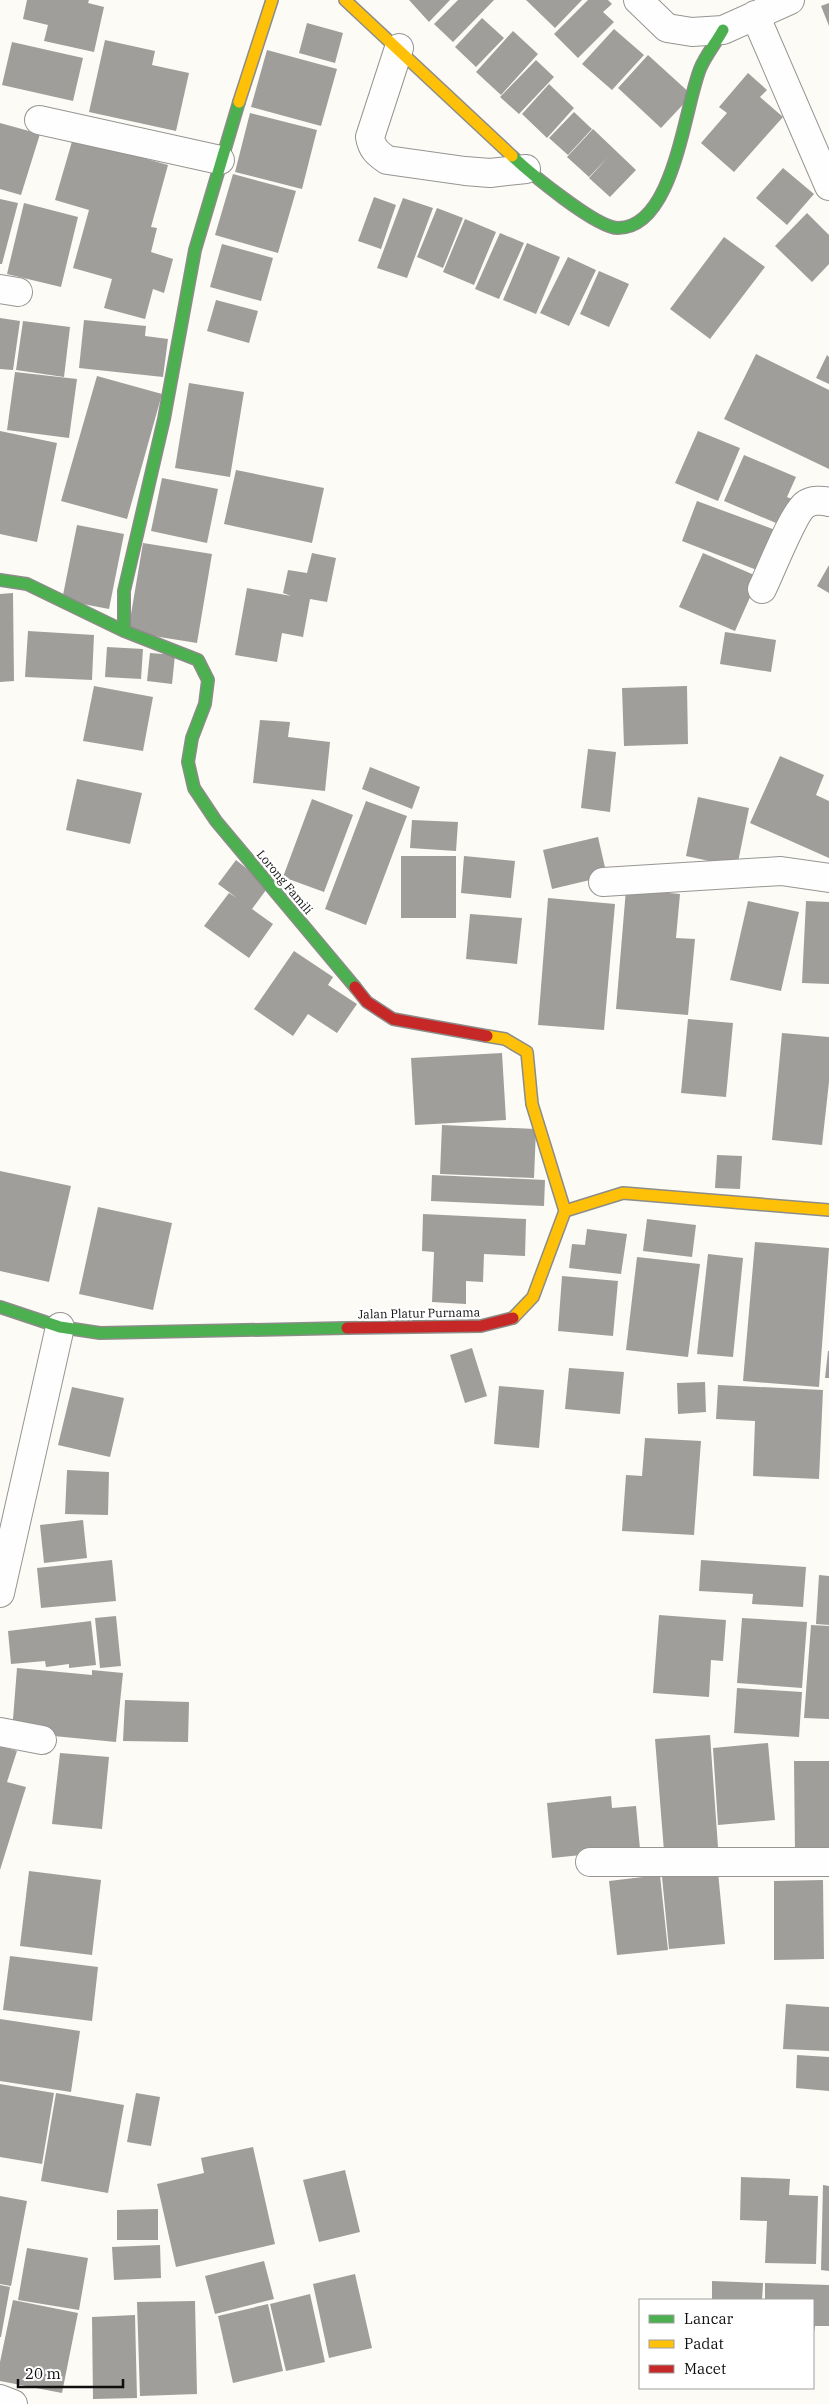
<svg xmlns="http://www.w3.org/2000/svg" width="829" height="2404" font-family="'IBM Plex Serif',serif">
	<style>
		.building { fill: #a09e9a }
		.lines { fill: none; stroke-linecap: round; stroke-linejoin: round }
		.street-casing { stroke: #969593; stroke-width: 30 }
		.fast-casing { stroke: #8c8c89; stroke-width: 14 }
		.slow-casing { stroke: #8c8c89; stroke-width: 14 }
		.jam-casing { stroke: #8c8c89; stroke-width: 14 }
		.street { stroke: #fffefe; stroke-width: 28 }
		.fast { stroke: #4caf50; stroke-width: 11 }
		.slow { stroke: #ffc107; stroke-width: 11 }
		.jam { stroke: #c62828; stroke-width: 11 }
		.labels { text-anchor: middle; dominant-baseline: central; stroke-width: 5; stroke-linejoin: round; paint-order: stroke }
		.street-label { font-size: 12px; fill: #0f0f0f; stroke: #fff }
	</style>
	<rect width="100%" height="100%" fill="#fcfbf5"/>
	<path class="building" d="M27,0H89L88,3L104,7L94,52L44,41L48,25L23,19Z
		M409,0H450L429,22Z
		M458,0H494L453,42L434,24Z
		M526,0H582L555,28Z
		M588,0H608L612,4L603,12L614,22L578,58L554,34Z
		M829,3V26L821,6Z
		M482,18L504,38L476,67L455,47Z
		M307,23L343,33L335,63L299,53Z
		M614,29L644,55L612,90L582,64Z
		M513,31L538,54L501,95L476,72Z
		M105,40L155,51L152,65L189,73L176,131L89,112Z
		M12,42L83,58L73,101L2,85Z
		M267,50L337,69L321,126L251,107Z
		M648,55L692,95L661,128L618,88Z
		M536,60L554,77L519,114L500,97Z
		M748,73L767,90L760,97L783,117L734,172L701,143L727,113L719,107Z
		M549,84L574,108L547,138L522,114Z
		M574,112L592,129L568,155L549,138Z
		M250,113L317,130L302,189L235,172Z
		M0,123L40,134L21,195L0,189Z
		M593,129L636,170L610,197L589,178L609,156L589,177L567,157Z
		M73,138L168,165L151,227L157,228L151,252L173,259L164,293L153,289L145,319L104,308L112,279L73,268L89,210L55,200Z
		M783,168L814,194L787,225L756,198Z
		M233,174L296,191L278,253L215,235Z
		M374,197L396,205L381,249L358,241Z
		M403,198L433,208L407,278L377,268Z
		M0,199L18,203L2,264H0Z
		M24,203L78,217L61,287L7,274Z
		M437,208L463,218L443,268L417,257Z
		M807,213L829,235V264L812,282L775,246Z
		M465,219L496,232L474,285L443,272Z
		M500,233L524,243L499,299L475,289Z
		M724,237L765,267L710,339L670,309Z
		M527,243L560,257L536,314L503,300Z
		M222,244L273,258L261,301L210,287Z
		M568,257L596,270L569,326L540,313Z
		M599,271L629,284L609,327L580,314Z
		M216,300L258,311L249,343L207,331Z
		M0,318L20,321L13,370L0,369Z
		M84,320L146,326L145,336L168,339L163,377L79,368Z
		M23,321L70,327L64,377L16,370Z
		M756,354L829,390V469L724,419Z
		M827,355L829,357V384L816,378Z
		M15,372L77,379L69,438L7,430Z
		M97,376L162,394L127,519L61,501Z
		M189,383L244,392L230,477L175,468Z
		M0,431L57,443L37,542L0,534Z
		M698,431L740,448L718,501L675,483Z
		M744,455L796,477L787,497L794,500L783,526L724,501Z
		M236,470L324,488L312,543L224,524Z
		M162,478L218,489L207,543L151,531Z
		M697,501L778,531L762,572L682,541Z
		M77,525L124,534L109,609L62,600Z
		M143,543L212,554L197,643L128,632Z
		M312,553L336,558L327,602L310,599L303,637L282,633L277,662L235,655L247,588L291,596L283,593L288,570L307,573Z
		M703,553L759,577L735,631L679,607Z
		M829,565V593L817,586Z
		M13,593L14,681L0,682V594Z
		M28,631L94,635L92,680L25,677Z
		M725,632L776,640L771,672L720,664Z
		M107,647L143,649L141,679L105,677Z
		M150,653L175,655L172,684L147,681Z
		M94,686L153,697L143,751L83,741Z
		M687,686L688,744L624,746L622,688Z
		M260,720L290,722L288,737L330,742L325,791L253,783Z
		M588,749L616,752L610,812L581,808Z
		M780,756L824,775L816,795L829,801V858L750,823Z
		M370,767L420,787L412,809L362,789Z
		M77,779L142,793L130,844L66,830Z
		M698,797L749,808L737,867L686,856Z
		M312,799L353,815L324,892L283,877Z
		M366,801L407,816L366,925L325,909Z
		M412,820L458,822L456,851L410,848Z
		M598,837L607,876L552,889L543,850Z
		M401,856H456V918H401Z
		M464,856L515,861L511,898L461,893Z
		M236,860L269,886L252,909L273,924L249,958L204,926L229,893L237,898L218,884Z
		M626,889L680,894L676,938L695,939L688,1015L616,1009Z
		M548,898L615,904L604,1030L538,1025Z
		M748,901L799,912L781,991L730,980Z
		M806,901L829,902V984L802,983Z
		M470,914L522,918L517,964L466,959Z
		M294,951L333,977L328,985L357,1004L337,1033L308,1014L293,1036L254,1009Z
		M688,1019L733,1023L726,1097L681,1093Z
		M782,1033L829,1037V1082L822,1145L772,1140Z
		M502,1053L506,1120L415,1125L411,1058Z
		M442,1125L536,1129L534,1178L440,1174Z
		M717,1155L742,1156L740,1189L715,1188Z
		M0,1171L71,1186L49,1282L0,1271Z
		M432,1175L545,1180L544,1206L431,1201Z
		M98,1207L172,1223L153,1310L79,1294Z
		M423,1214L526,1219L525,1256L484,1254L483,1282L466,1281V1304L432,1302L434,1252L422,1251Z
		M647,1219L696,1225L692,1257L643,1251Z
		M587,1229L627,1234L621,1274L569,1268L572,1244L585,1245Z
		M755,1242L829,1248L819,1387L743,1381Z
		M708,1254L743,1258L733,1357L697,1354Z
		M637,1257L700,1264L688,1357L626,1350Z
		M562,1276L618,1281L613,1336L558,1331Z
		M472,1348L487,1396L465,1403L450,1355Z
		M828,1351H829V1378H825Z
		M569,1368L624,1372L620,1414L565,1409Z
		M705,1382L706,1412L678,1414L677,1383Z
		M718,1385L823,1390L819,1479L753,1476L755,1421L716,1419Z
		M499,1386L544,1390L539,1448L494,1444Z
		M72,1387L124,1398L110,1457L58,1445Z
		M645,1438L701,1441L694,1535L622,1531L626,1475L642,1476Z
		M67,1470L109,1472L108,1515L65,1514Z
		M83,1520L87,1558L44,1563L40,1525Z
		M112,1560L116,1601L41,1608L37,1568Z
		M701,1560L806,1567L803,1607L752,1604L753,1594L699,1591Z
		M819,1575L829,1576V1625L816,1624Z
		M659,1615L726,1620L723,1661L711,1660L709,1697L653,1693Z
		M116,1616L121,1666L100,1668L95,1618Z
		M742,1618L807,1622L802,1688L737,1683Z
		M91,1621L96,1665L69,1668V1664L46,1667L45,1661L11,1664L8,1631Z
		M811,1625L829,1626V1719L804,1718Z
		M17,1668L92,1675V1670L123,1673L116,1742L12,1732Z
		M737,1688L802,1692L799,1737L734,1733Z
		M125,1700L189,1702L188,1742L123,1741Z
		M710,1735L718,1847L664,1851L655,1739Z
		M768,1743L775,1820L718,1825L713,1748Z
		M0,1746L17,1751L7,1782L26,1787L0,1870Z
		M60,1753L109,1757L102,1829L52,1824Z
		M794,1761H829V1852L795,1853Z
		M611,1796L612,1808L636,1806L640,1849L552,1858L547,1803Z
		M29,1871L101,1880L92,1955L20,1946Z
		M718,1872L725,1944L669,1949L662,1877Z
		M660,1875L668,1950L617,1955L609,1881Z
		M823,1880L824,1959L774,1960V1881Z
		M10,1956L98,1967L92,2021L3,2010Z
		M786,2004L829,2007V2051L783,2049Z
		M0,2019L80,2031L71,2092L0,2081Z
		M797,2055L829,2057V2091L796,2088Z
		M0,2084L54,2093L42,2164L0,2157Z
		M56,2093L124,2105L108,2193L41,2181Z
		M136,2093L160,2097L151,2146L127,2142Z
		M253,2147L275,2244L176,2267L157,2184L204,2173L201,2158Z
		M345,2170L360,2232L319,2242L303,2180Z
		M741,2177L790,2179L789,2195L818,2196L816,2264L765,2263L767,2221L740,2220Z
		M823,2185L829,2186V2271L821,2270Z
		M0,2196L27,2201L11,2286L0,2284Z
		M158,2209V2240H117V2210Z
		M160,2245L161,2278L114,2280L112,2247Z
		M27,2248L88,2258L79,2310L18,2300Z
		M264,2261L274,2299L215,2314L205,2276Z
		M355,2274L372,2348L329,2358L313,2284Z
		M712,2281L763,2283L762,2300H712Z
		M765,2283L829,2285V2326H815L813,2340V2300H765Z
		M0,2285L10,2287L1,2337H0Z
		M310,2294L325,2362L286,2371L270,2304Z
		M13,2300L78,2313L62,2393L0,2381V2362Z
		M195,2301L197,2394L140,2396L137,2302Z
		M268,2304L283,2371L233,2383L218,2316Z
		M135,2315L137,2398L93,2399L92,2317Z"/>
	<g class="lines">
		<defs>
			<path id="street" d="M638,0L667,28L692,32L723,30L790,0
				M755,15L829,186
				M399,48L370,137C372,149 377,153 387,160L465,171L490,173L526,169
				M39,120L220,160
				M0,289L18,292
				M762,589C770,573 794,511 806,504C812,500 822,500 829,502
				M603,882L781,871L829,878
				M0,1593L60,1327
				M0,1732L42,1740
				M590,1862H829
				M0,2399L13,2404"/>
			<path id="fast" d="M512,156C529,172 596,228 618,228C674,228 684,109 700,69C705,56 716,43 723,30
				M0,580L27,584L124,631L198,660L208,680L205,704L192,738L188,762L194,788L216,821L355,987
				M124,631V591L164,419L195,250L239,102
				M0,1307L60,1327L100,1333L347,1328"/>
			<path id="slow" d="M345,0L512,156
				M239,102L272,0
				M487,1036L505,1039L527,1052L532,1104L565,1211
				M513,1318L533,1297L565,1211L623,1193L829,1210"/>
			<path id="jam" d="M355,987L367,1002L393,1019L487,1036
				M347,1328L481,1326L513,1318"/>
		</defs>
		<use href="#street" class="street-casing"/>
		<use href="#fast" class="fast-casing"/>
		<use href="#slow" class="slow-casing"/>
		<use href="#jam" class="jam-casing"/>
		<use href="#street" class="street"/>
		<use href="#fast" class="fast"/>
		<use href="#slow" class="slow"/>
		<use href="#jam" class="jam"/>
	</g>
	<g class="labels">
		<g class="street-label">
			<text transform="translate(285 882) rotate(50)">Lorong Famili</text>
			<text transform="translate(419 1313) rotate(-1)">Jalan Platur Purnama</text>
		</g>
	</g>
	<rect x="639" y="2299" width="175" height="90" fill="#ffffff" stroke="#9f9f9f"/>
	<rect x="649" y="2315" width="25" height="8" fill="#4caf50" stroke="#9f9f9f"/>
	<text x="684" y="2324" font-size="15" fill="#0f0f0f">Lancar</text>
	<rect x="649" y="2340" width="25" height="8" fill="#ffc107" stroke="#9f9f9f"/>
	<text x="684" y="2349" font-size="15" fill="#0f0f0f">Padat</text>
	<rect x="649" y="2365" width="25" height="8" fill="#c62828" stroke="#9f9f9f"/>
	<text x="684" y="2374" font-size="15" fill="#0f0f0f">Macet</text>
	<path d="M18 2379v8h105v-8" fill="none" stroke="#0f0f0f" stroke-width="2.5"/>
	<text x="25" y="2379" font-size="15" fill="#0f0f0f" stroke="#ffffff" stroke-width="4" paint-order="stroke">20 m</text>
</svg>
